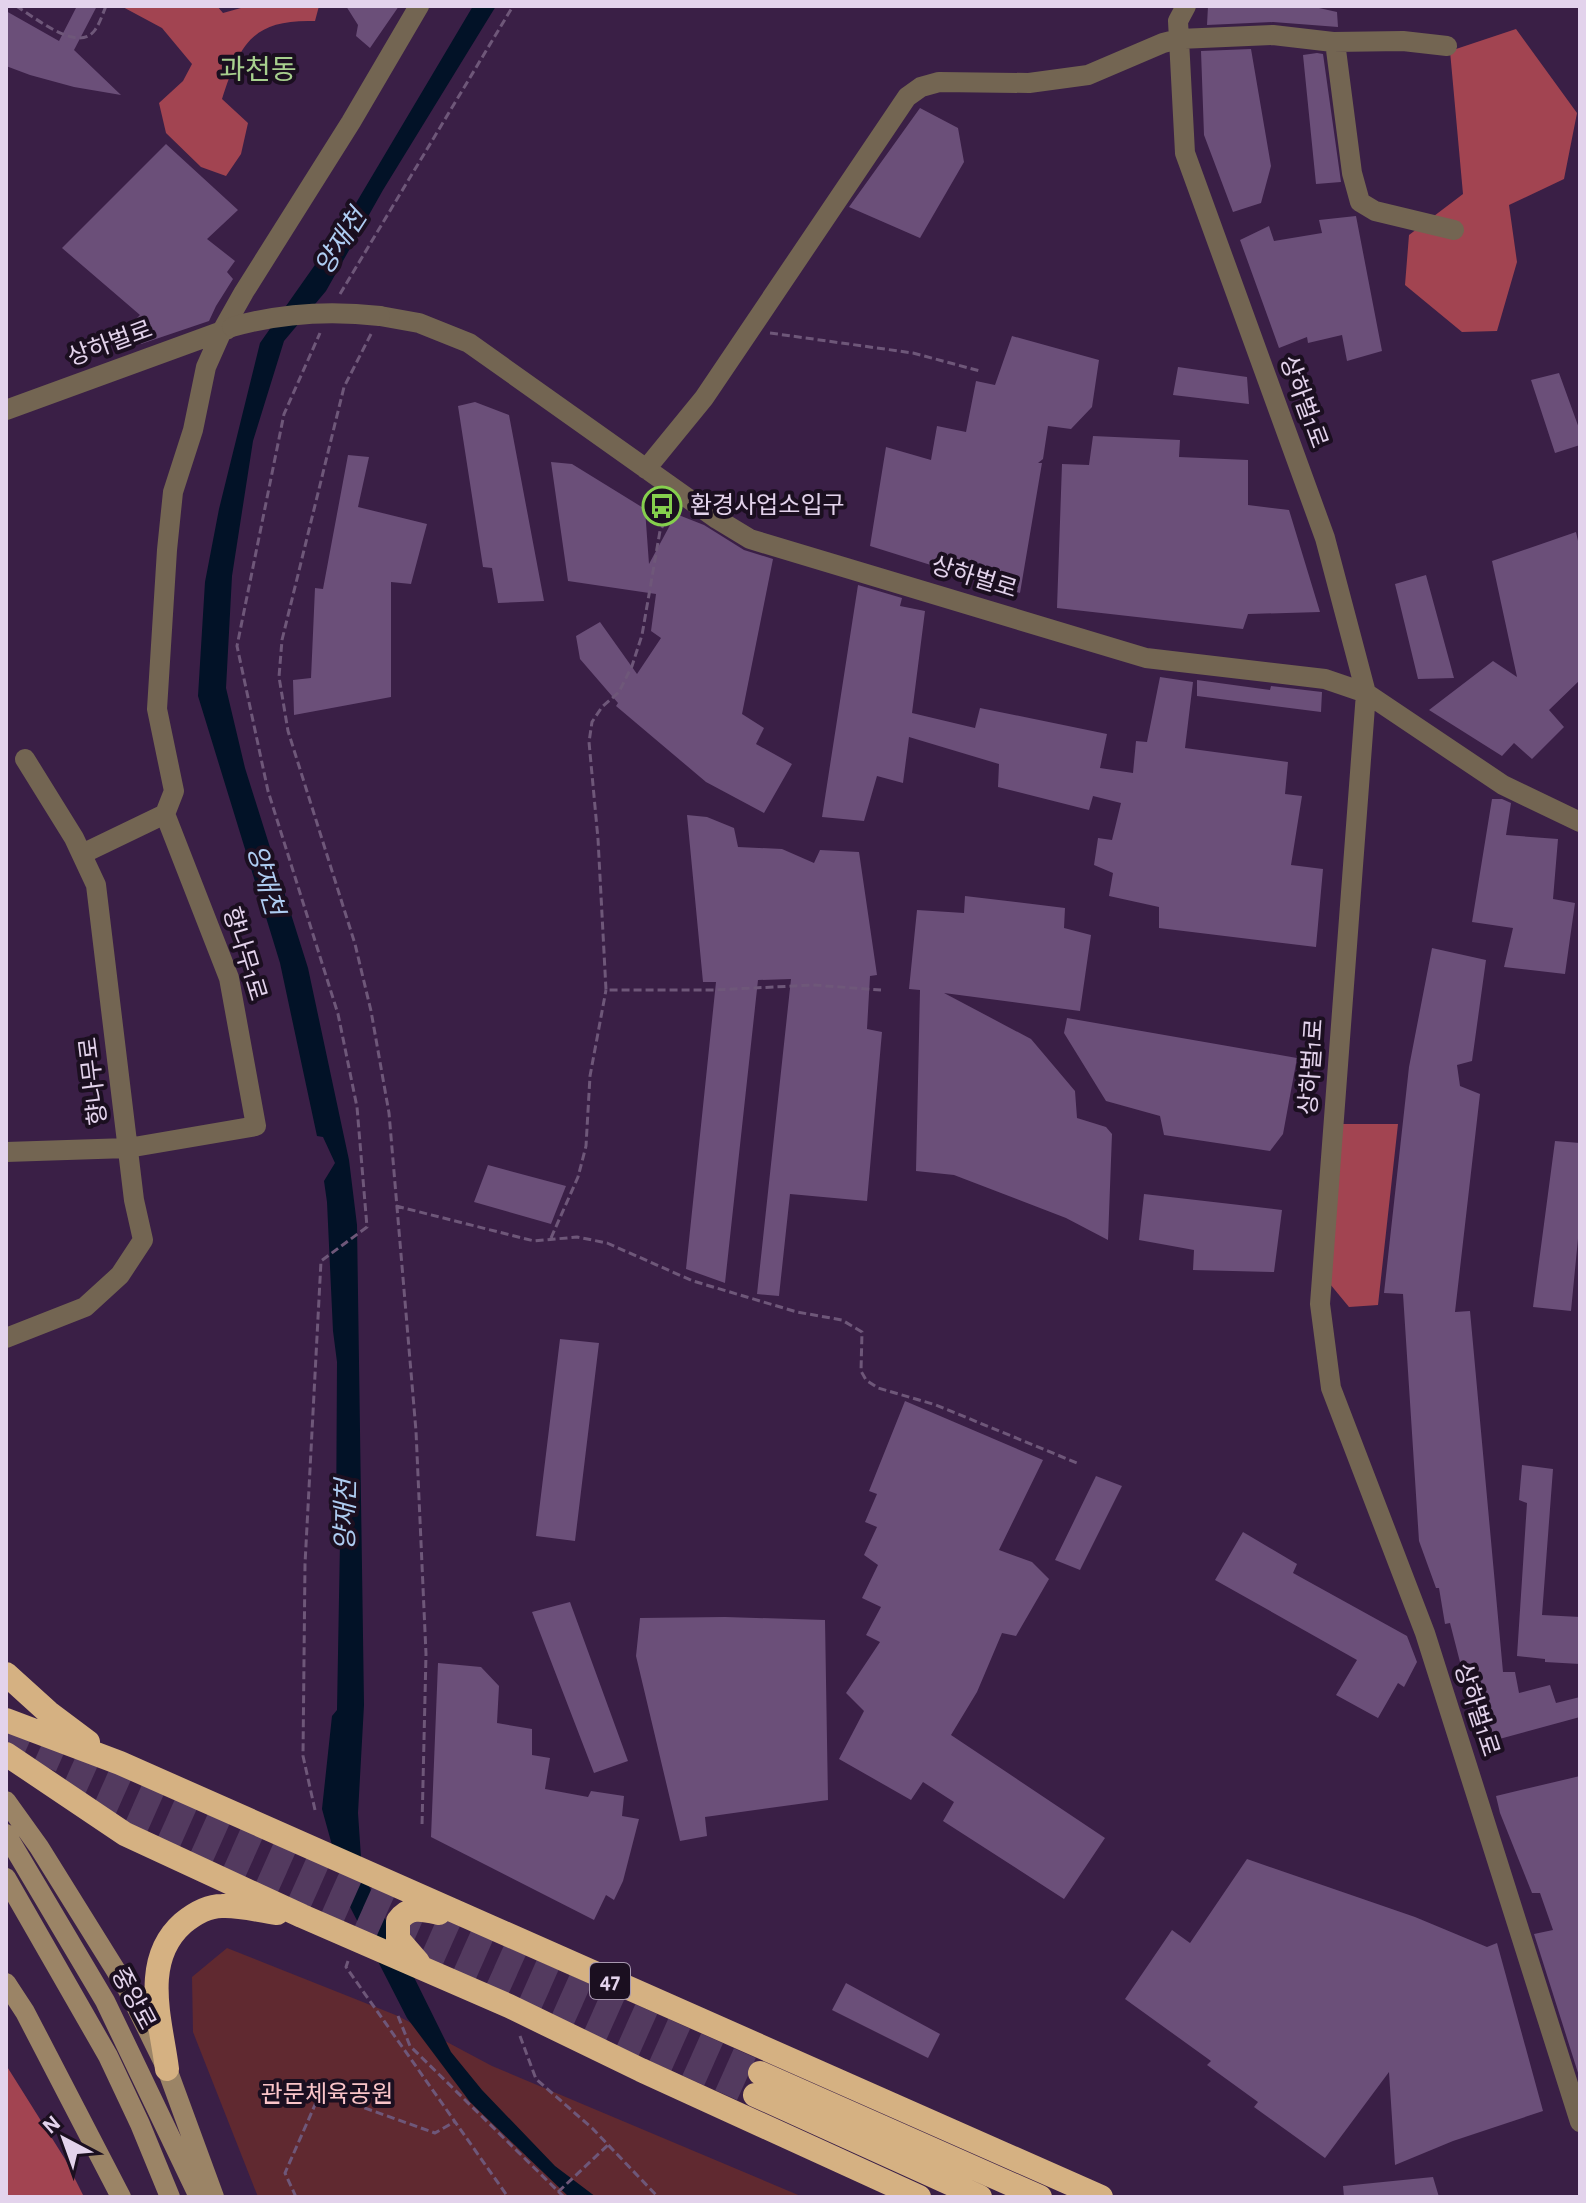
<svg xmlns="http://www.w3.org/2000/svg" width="1586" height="2203" font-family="'Alegreya Sans','Noto Sans KR',sans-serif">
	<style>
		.green { fill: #602930 }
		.forest { fill: #a24451 }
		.water { fill: #021227 }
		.building { fill: #6b4f79 }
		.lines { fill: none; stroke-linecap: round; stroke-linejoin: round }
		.highway-tunnel { stroke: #533a5f; stroke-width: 24; stroke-dasharray: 24 12; stroke-linecap: butt }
		.path { stroke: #6e5779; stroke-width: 3; stroke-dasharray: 8 4; stroke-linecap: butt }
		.street { stroke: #736552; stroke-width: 20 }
		.secondary { stroke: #9b8466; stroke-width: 20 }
		.highway { stroke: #d5b182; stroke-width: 24 }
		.street-bridge { stroke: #736552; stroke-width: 20 }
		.labels { text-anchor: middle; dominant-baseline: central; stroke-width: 8; stroke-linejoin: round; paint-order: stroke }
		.shield { fill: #1b0f20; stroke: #a798af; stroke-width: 2 }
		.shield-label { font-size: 22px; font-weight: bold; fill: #e3d3ec }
		.street-label { font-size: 24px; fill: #e3d3ec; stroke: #1b0f20 }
		.poi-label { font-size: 24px; fill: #e3d3ec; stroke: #1b0f20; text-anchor: start }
		.park-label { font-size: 24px; fill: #fbc5c9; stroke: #1b0f20 }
		.water-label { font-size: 26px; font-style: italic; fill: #aeccf1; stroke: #1b0f20 }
		.quarter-label { font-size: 28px; fill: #a7d08e; stroke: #1b0f20 }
	</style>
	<rect width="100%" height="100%" fill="#3a1f46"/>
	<path class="green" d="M227,1948L398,2016L492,2066L803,2197H258L193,2032L192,1977Z"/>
	<path class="forest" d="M121,6H217L223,13L248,6H319L315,21C252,19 240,44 222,99L248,123L241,154L226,176L201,167L166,133L159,103L183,81L192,64L162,28Z
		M1516,29L1577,113L1564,179L1509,205L1517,262L1497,331L1462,332L1405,285L1409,235L1463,194L1450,51Z
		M1341,1124H1398L1378,1305L1349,1307L1330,1284Z
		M6,2065L65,2159L84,2197H6Z"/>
	<path class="water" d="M473,6H496L383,190L326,291L284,341L253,441L232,576L226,688L245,768L308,968L349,1160L357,1225L364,1705L358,1813L362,1872L451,2052L482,2090L555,2166L596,2197H569L470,2102L407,2018L348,1903L322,1809L332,1716L337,1710L340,1541L336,1539L337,1362L333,1331L327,1202L324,1181L335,1163L323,1137L317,1136L280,963L198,696L205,582L219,509L260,343L343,225Z"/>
	<path class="building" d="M77,6H97L74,50L121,95L74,87L30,75L6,66V11L59,41Z
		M346,6H399L370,48L356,36L358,25Z
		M1208,6H1310L1337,12L1338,27L1273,22L1207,25Z
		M1251,49L1271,166L1261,203L1233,212L1204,135L1201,51Z
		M1317,53L1323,54L1341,182L1316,184L1303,55Z
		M920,108L958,128L964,162L920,238L849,207Z
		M166,144L238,210L207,239L235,261L227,272L233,279L216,306L209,321L141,344L132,323L140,315L62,248Z
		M1356,216L1382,351L1347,361L1342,335L1308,343L1307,337L1279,348L1240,240L1269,226L1274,241L1322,233L1319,220Z
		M1012,336L1099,360L1092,407L1071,429L1048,426L1043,459L1038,463H1042L1020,593L870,546L886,447L931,460L937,426L966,432L976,381L995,385Z
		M1178,367L1247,377L1249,404L1173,395Z
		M1559,373L1580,431V445L1555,453L1531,380Z
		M475,402L509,415L544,601L498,603L492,568L483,567L458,406Z
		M1093,436L1180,440L1179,457L1248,460V505L1289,510L1320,612L1248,614L1243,629L1057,608L1062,464L1089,465Z
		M348,455L369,457L358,507L427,524L411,584L391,582V697L294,715L293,680L311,678L315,588L323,589Z
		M551,462L572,464L645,509L649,564L676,514L704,525L744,550L773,559L742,714L764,728L756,744L792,764L764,813L706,782L616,706L618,703L580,659L576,636L600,622L637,674L661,638L651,631L656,594L568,581Z
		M1576,532L1580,550V680L1549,710L1564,727L1532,759L1514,743L1502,756L1429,710L1493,661L1517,677L1492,561Z
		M1426,575L1454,678L1418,679L1395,584Z
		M858,585L902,598L900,606L925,611L912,713L975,728L980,708L1107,734L1100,768L1133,773L1136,741L1147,742L1160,677L1193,682L1185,748L1288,762L1285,794L1302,796L1291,865L1323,869L1316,947L1159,928V907L1109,896L1113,873L1094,865L1098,838L1112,840L1121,803L1093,796L1089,810L998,787L999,764L909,737L903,783L877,776L864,821L822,817Z
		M1197,680L1270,690L1271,686L1322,692L1321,712L1197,696Z
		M1492,799H1502L1511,803L1506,835L1558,839L1553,899L1575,903L1565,974L1504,967L1513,928L1472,922Z
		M687,815L707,817L734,828L738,847L782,849L814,863L820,850L859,852L877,975L870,976L867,1029L882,1032L867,1201L790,1194L779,1296L757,1294L791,979L758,980L725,1283L686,1269L716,982H703Z
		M965,896L1065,908L1064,928L1091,935L1080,1011L944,993L1031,1039L1075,1091L1077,1118L1106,1127L1112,1134L1108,1240L1066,1218L954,1175L916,1171L920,990L909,989L917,910L964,913Z
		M1432,948L1486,960L1472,1061L1457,1065L1460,1086L1480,1094L1455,1312L1470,1311L1503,1672H1515L1519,1693L1550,1685L1556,1703L1580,1697V1717L1481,1744L1450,1623L1445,1624L1439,1588H1436L1419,1541L1403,1294L1384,1293L1409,1067Z
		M1067,1018L1297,1058L1283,1134L1270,1151L1164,1135L1160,1116L1106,1101L1064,1033Z
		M1555,1141L1580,1143V1218L1571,1311L1533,1307Z
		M488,1165L566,1186L551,1224L474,1202Z
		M1144,1194L1282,1210L1274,1272L1193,1270L1194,1250L1139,1240Z
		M560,1339L599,1343L575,1541L536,1536Z
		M905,1401L1043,1460L999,1550L1032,1562L1049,1579L1016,1636L1002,1633L977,1692L951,1735L1105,1838L1064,1899L943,1821L954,1802L923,1782L911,1800L839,1759L864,1711L846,1693L880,1642L866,1635L881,1607L862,1598L878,1565L864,1555L877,1527L865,1522L877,1494L869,1491Z
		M1522,1465L1553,1469L1542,1615L1580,1617V1664L1545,1662V1659L1517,1656L1527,1503L1519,1500Z
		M1096,1476L1122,1486L1080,1570L1055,1560Z
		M1243,1532L1297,1564L1293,1573L1407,1636L1417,1662L1404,1687L1398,1683L1378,1718L1336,1695L1357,1660L1215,1580Z
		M570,1602L628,1761L594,1773L532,1612Z
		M725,1617L825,1620L828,1800L705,1817L707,1836L680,1841L636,1656L640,1618Z
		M438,1663L481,1667L499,1686L497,1723L532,1729V1755L550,1758L545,1789L588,1797L591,1791L624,1796L622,1816L639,1819L623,1881L614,1900L606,1895L594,1920L431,1837Z
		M1580,1776V2076H1579L1534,1934L1553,1930L1540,1893H1532L1500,1813L1496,1796Z
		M1247,1859L1415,1917L1487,1947L1497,1943L1543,2111L1453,2141L1395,2165L1389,2072L1325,2158L1254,2107L1258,2102L1207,2065L1211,2061L1125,1999L1172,1930L1190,1943Z
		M846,1983L940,2034L928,2058L832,2010Z
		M1433,2177L1439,2197H1344L1343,2186Z"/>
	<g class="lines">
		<path class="highway-tunnel" d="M6,1736L760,2073
			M63,1785L755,2095"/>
		<path class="path" d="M16,6C35,17 78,54 95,30C100,23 103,13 106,6
			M340,294L513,6
			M770,333L913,353L980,371
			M371,334L344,387L282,640L279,677L288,731L355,944L371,1011L389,1113L416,1431L426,1654L422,1826
			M671,510L660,531L642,635L632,666L619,692L602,707L592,722L589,742L598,839L606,990H714L813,985L881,990
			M396,1206L534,1241L577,1237L607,1243L693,1281L797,1312L842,1320L862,1332L861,1371L866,1380L878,1388L936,1405L1077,1463
			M551,1238L578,1177L586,1146L590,1076L606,990
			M315,1810L303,1756L305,1564L321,1261L367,1227L357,1107L338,1014L268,791L237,646L284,414L320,333
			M348,1961L346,1967L508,2197
			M398,2016L410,2046L564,2197
			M520,2036L536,2079L592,2128L658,2197
			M558,2192L608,2145
			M296,2197L285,2173L318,2098L348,2102L435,2133L454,2122"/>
		<path class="street" d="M1186,6L1178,21L1185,153L1325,538L1366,693L1320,1304L1331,1388L1425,1633L1580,2122
			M1335,42L1352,173L1360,202L1375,211L1454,230
			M380,316L419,323L469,343L717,519L750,539L1146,658L1325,679L1366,693L1503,785L1580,822
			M6,410L228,329
			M646,469L704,398L907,97L921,87L939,82L1029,83L1088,75L1163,43L1179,39L1273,35L1333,42L1403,41L1447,46
			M165,814L174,791L157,709L167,550L173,492L193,430L206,367L222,331L244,292L351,122L419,6
			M6,1152L128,1148L256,1126L229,978L165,814L82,854
			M6,1338L85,1307L120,1275L143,1240L134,1200L96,885L74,838L25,759"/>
		<path class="secondary" d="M6,1801L39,1847L128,1990L167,2069L214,2197
			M6,1834L105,2001L199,2197
			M6,1878L108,2056L140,2124L170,2197
			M6,1983L25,2012L121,2197"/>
		<path class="highway" d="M6,1674L48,1712L88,1742
			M6,1720L120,1763L1101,2197
			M6,1754L125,1834L302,1916L509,2006L641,2070L919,2197
			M418,1962L398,1939V1921C409,1906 421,1909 439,1913
			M167,2069C161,2021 140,1961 183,1923C194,1914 208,1906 222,1906C240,1905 260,1911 277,1913
			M760,2073L1040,2197
			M755,2095L980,2197"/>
		<path class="street-bridge" d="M232,327C281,313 329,310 380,316"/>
	</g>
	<defs>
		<symbol id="bus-ring" viewBox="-11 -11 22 22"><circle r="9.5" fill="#1b0f20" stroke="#85cf4d" stroke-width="1.5"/><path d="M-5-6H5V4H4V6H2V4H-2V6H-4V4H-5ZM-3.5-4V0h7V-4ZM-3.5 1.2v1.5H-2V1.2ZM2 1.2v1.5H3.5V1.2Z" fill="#85cf4d"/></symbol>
	</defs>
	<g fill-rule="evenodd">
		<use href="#bus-ring" x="640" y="484" width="44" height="44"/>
	</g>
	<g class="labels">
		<rect class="shield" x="590" y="1963" width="40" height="36" rx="6"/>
		<g class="shield-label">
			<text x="610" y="1981">47</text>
		</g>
		<g class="street-label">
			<text transform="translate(110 344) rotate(-20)">상하벌로</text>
			<text transform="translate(1303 402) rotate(70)">상하벌1로</text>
			<text transform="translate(974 578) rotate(17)">상하벌로</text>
			<text transform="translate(244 954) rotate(73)">향나무1로</text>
			<text transform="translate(1312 1067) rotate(-86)">상하벌1로</text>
			<text transform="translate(94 1081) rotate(-97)">향나무로</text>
			<text transform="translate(1476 1710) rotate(72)">상하벌1로</text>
			<text transform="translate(133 1999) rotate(62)">중앙로</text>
		</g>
		<g class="poi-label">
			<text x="690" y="506">환경사업소입구</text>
		</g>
		<g class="park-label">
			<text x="327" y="2095">관문체육공원</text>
		</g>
		<g class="water-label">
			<text transform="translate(341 242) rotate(-57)">양재천</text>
			<text transform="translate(265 880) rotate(74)">양재천</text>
			<text transform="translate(346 1515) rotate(-89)">양재천</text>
		</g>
		<g class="quarter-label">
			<text x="258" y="71">과천동</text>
		</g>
	</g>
	<rect width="1586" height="2203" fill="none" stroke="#e3d3ec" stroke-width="16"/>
	<g transform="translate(64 2139) rotate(319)" stroke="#1b0f20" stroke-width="6" paint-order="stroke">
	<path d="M0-6L14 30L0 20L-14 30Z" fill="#e3d3ec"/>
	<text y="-12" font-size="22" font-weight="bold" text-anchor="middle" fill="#e3d3ec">N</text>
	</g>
</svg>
